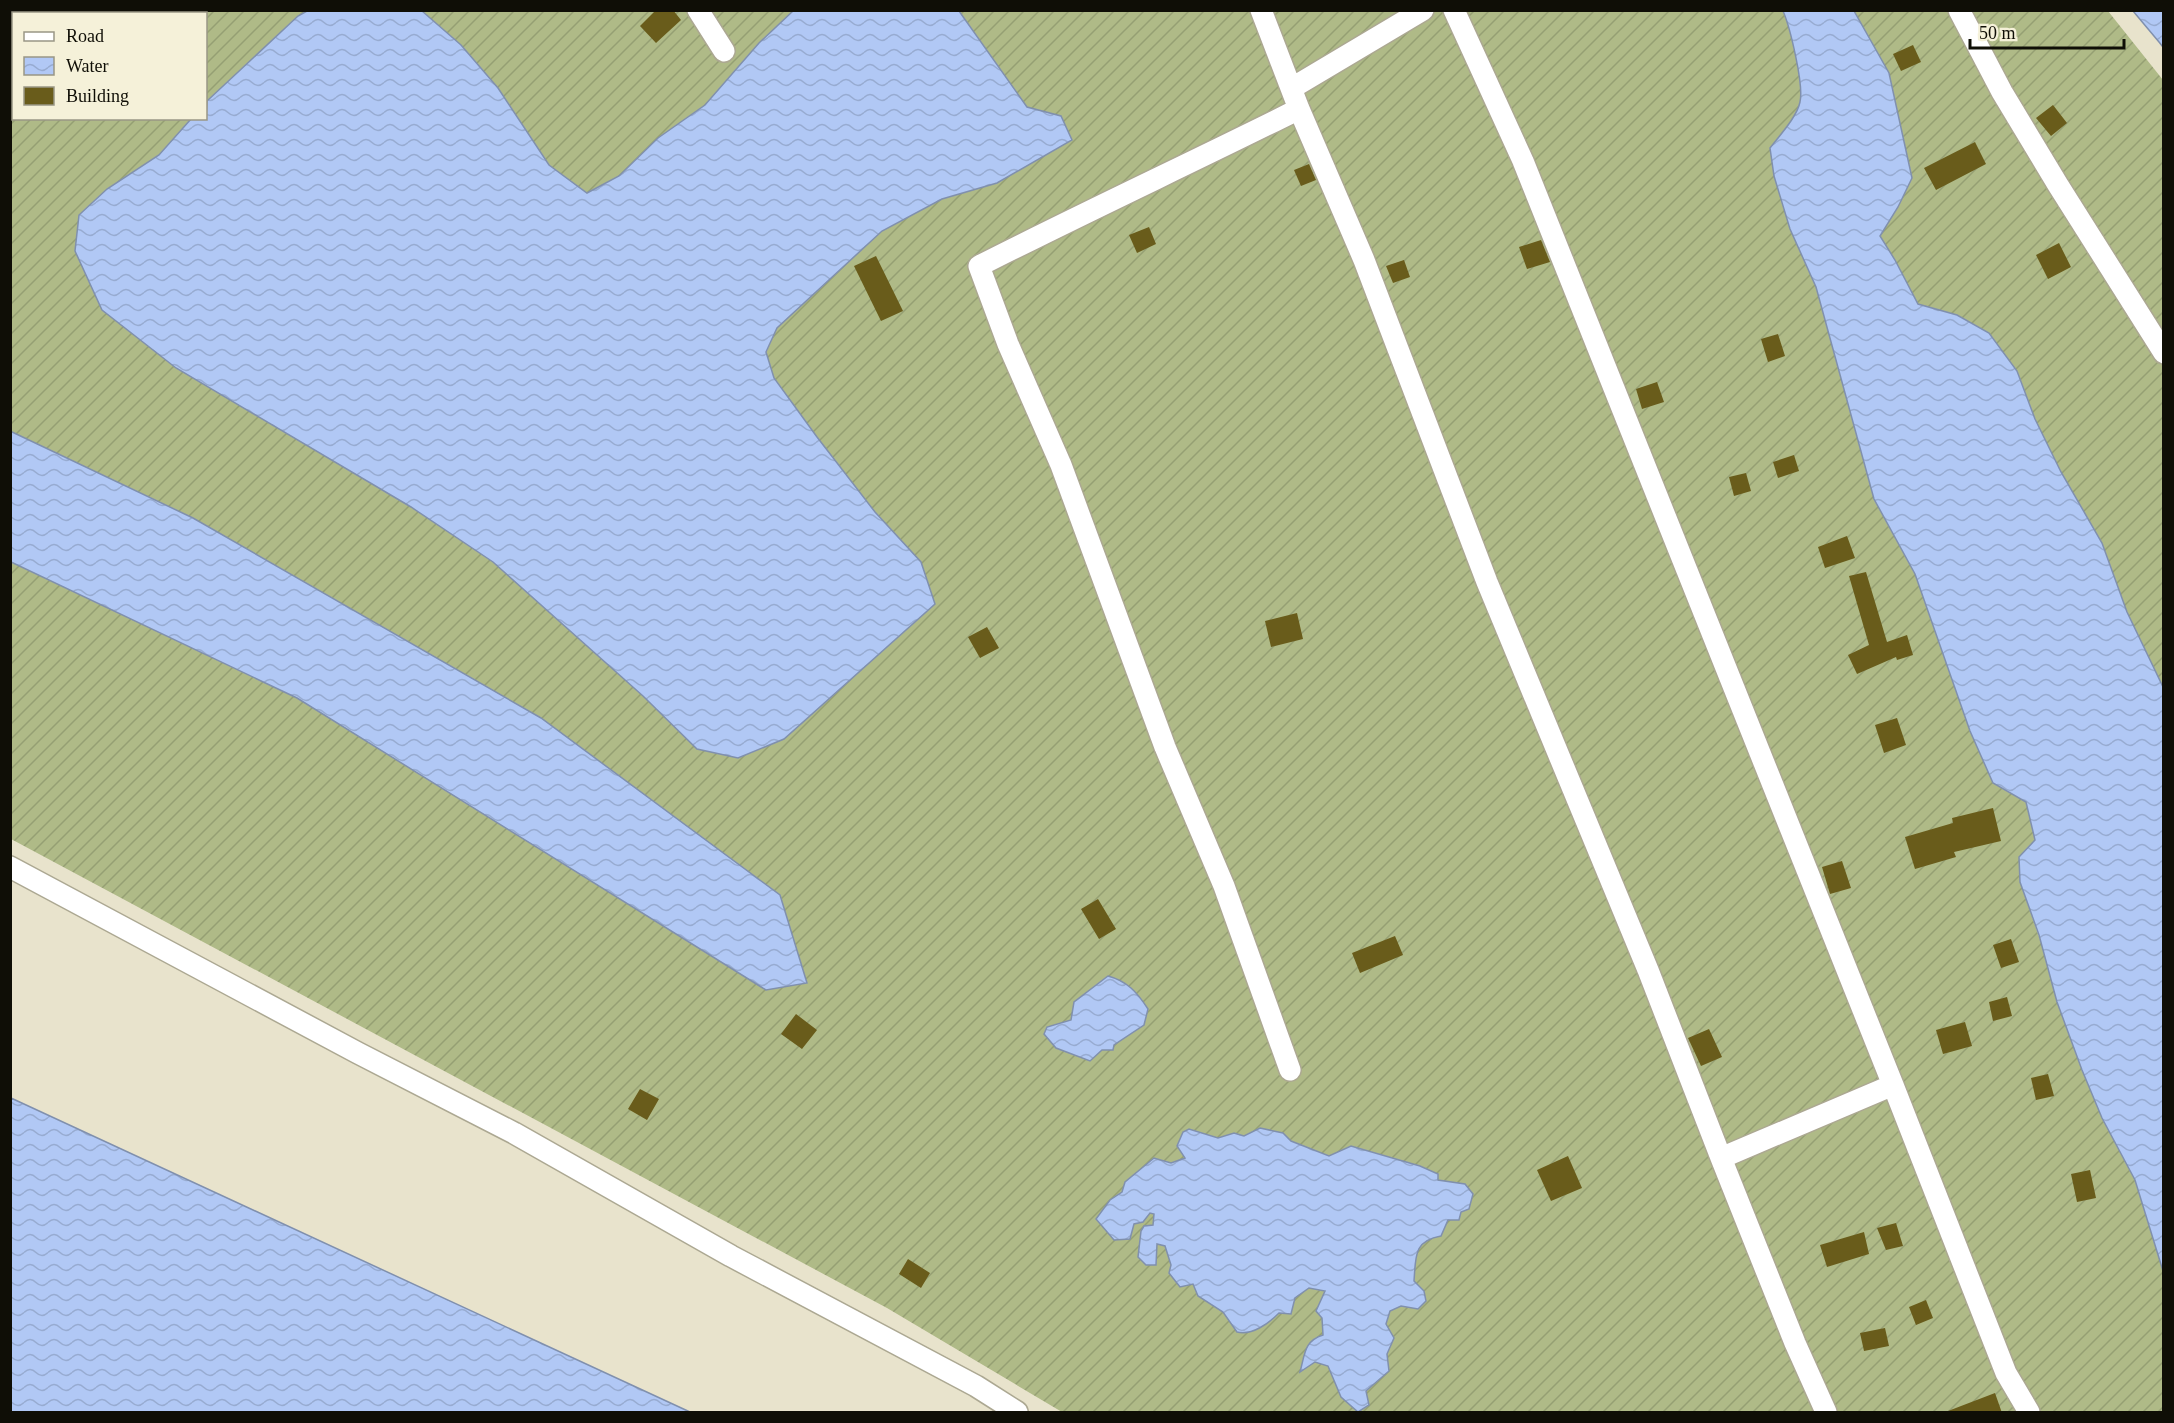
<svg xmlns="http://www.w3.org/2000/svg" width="2174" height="1423" font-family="'Times New Roman',serif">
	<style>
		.garden { fill: url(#garden-furrows) }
		.water { fill: url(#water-waves); stroke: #8090ad; stroke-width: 1.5 }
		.building { fill: #695c1b }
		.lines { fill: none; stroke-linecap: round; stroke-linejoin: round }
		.minor-casing { stroke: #aca892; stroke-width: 24 }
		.minor { stroke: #fff; stroke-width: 21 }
	</style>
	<defs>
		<pattern id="garden-furrows" width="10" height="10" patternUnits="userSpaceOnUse" patternTransform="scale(1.5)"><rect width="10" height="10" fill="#afba87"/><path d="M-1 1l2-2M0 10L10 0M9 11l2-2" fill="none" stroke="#959f73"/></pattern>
		<pattern id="water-waves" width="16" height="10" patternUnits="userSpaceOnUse" patternTransform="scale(1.5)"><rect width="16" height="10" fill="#b1c8f5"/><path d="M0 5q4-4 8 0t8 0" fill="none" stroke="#97abd1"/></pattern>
	</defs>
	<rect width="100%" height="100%" fill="#e8e3cc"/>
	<path class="garden" d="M10,11H307L298,16L206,102V14H14V118L191,119L159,155L107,189L312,448L411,507L493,562L643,696L697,749L784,739L935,604L920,562L875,512L817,437L774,378L766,353L777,328L882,231L942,199L997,183L1060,116L1027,107L959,11H1783C1790,27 1804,85 1800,102C1797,117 1779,136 1770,148L1790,229L1816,287L1874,499L1915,574L1970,731L1993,783L2026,802L2035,840L2019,857L2020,882L2102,1118L2135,1180L2163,1271V1412H1062L887,1308L11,839Z
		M422,11H793L759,43L705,105L658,138L619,176L587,193L549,165L498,88L461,45Z
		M1854,11H2108L2163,80V687L2127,612L2102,543L2061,472L2035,419L2017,371L1957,315L1918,304L1895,260L1880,236L1898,207L1912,177L1889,73Z"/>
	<path class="water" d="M422,11L461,45L498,88L549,165L587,193L619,176L658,138L705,105L759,43L793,11H959L1027,107L1061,116L1072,140L997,183L942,199L882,231L777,328L766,352L774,378L817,437L875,512L921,562L935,604L784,739L738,758L697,749L643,696L493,562L411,507L176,368L102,310L75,251L79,215L107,189L159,155L191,119L206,118L207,101L298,16L307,11Z
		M1783,11H1854L1889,73L1912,178L1898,207L1880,236L1895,260L1918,304L1957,315L1989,333L2017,371L2035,419L2061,472L2102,543L2127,612L2163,687V1271L2135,1180L2102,1118L2082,1070L2057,1002L2039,935L2020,882L2019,857L2035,840L2026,802L1993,783L1970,731L1915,574L1874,499L1816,287L1790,229L1774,176L1770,148C1779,136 1797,117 1800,102C1804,85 1790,27 1783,11Z
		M2133,11H2163V47L2159,42Z
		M10,431L193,518L541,718L780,895L807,983L766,990L297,698L11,562Z
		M1108,976C1127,981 1137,992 1148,1009L1144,1025L1114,1045L1113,1050H1102L1090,1061L1056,1048L1044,1034L1047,1027L1071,1020L1074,1002Z
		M11,1098L690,1412H11Z
		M1260,1128L1283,1133L1291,1141L1329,1156L1351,1146L1420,1166L1438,1174V1180L1465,1184L1473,1194L1469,1209L1461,1212L1459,1220H1448L1441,1236C1413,1241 1416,1257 1414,1281L1424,1291L1426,1301L1418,1309L1401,1306L1390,1311L1386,1324L1394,1338L1387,1354L1389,1371L1366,1391L1369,1405L1358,1412L1341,1397L1328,1366L1315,1362L1300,1372C1305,1354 1304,1341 1323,1335L1322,1318L1316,1311L1325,1291L1309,1288L1295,1298L1291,1314L1279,1313C1269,1323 1252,1336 1237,1332L1223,1312L1198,1296L1193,1284L1180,1287L1169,1273L1171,1265L1165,1246L1157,1244L1156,1265H1146L1138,1257L1141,1231L1144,1226L1153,1225L1154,1214L1150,1213L1143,1222L1134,1224L1130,1239L1114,1240L1096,1219L1110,1200L1122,1192L1125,1182L1154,1158L1171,1163L1185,1158L1177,1146L1183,1132L1189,1129L1218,1138L1234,1133L1244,1136Z"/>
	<path class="building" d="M656,10H673L681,20L656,43L640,26Z
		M1913,45L1921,62L1901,71L1893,54Z
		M2053,105L2067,123L2051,136L2036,118Z
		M1975,142L1986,164L1936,190L1924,168Z
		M1309,164L1316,180L1301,186L1294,170Z
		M1149,227L1156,244L1137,253L1129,235Z
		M1541,240L1550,262L1527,269L1519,247Z
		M2059,243L2071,267L2048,279L2036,255Z
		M876,256L903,311L881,321L854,266Z
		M1404,260L1410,277L1393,283L1386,266Z
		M1778,334L1785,356L1768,362L1761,339Z
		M1657,382L1664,402L1642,409L1636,389Z
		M1794,455L1799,471L1778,478L1773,462Z
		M1746,473L1751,491L1734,496L1729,477Z
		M1847,536L1855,558L1825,568L1818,547Z
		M1866,572L1887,642L1907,635L1913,655L1897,660L1896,657L1857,674L1848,655L1869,645L1849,576Z
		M1297,613L1303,639L1271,647L1265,621Z
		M987,627L999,648L980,658L968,637Z
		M1897,718L1906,745L1884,753L1875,725Z
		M1993,808L2001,841L1954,852L1956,857L1915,869L1905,837L1953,823L1952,818Z
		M1842,861L1851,888L1830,894L1822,867Z
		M1098,899L1116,929L1099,939L1081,909Z
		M1395,936L1403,955L1360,973L1352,953Z
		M2011,939L2019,962L2001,968L1993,945Z
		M2007,997L2012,1016L1993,1021L1989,1002Z
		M796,1014L817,1030L802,1049L781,1034Z
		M1965,1022L1972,1046L1943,1054L1936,1030Z
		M1709,1029L1722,1057L1701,1066L1688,1038Z
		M2048,1074L2054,1096L2036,1100L2031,1078Z
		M640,1089L659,1099L647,1120L628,1109Z
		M1568,1156L1582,1188L1551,1201L1537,1170Z
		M2090,1170L2096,1198L2077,1202L2071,1174Z
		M1896,1223L1903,1246L1886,1250L1877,1228Z
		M1864,1232L1869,1254L1827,1267L1820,1245Z
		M908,1259L930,1273L921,1288L899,1274Z
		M1926,1300L1933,1318L1916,1325L1909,1307Z
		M1885,1328L1889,1346L1864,1351L1860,1333Z
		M1995,1393L2002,1413H1949L1948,1411Z"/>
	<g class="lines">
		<defs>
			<path id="minor" d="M698,10L724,51
				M1261,10L1299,109L1364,260L1487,582L1648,970L1721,1158L1795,1343L1826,1412
				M1454,10L1523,161L1893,1085L2006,1373L2029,1412
				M1959,10L2002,92L2058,185L2164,353
				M1292,88L1423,10
				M10,867L358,1053L514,1133L731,1256L976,1386L1017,1412
				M1290,1070L1224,886L1165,747L1061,465L1008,344L979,266C1085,212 1193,162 1299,109
				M1721,1158L1893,1085"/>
		</defs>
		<use href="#minor" class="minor-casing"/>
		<use href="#minor" class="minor"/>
	</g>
	<rect width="2174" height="1423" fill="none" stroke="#0f0e06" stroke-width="24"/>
	<rect x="12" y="12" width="195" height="108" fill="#f5f1d9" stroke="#999685" stroke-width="1.5"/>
	<rect x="24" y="32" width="30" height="9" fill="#ffffff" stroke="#999685" stroke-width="1.5"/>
	<text x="66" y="42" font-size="18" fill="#0f0e06">Road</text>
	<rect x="24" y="57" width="30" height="18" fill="url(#water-waves)" stroke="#999685" stroke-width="1.5"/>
	<text x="66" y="72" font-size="18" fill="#0f0e06">Water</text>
	<rect x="24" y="87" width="30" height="18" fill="#695c1b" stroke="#999685" stroke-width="1.5"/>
	<text x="66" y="102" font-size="18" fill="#0f0e06">Building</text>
	<path d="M1970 39v9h154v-9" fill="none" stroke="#0f0e06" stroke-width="3"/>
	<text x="1979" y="39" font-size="18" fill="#0f0e06" stroke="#f5f1d9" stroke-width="4.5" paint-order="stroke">50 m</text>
</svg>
